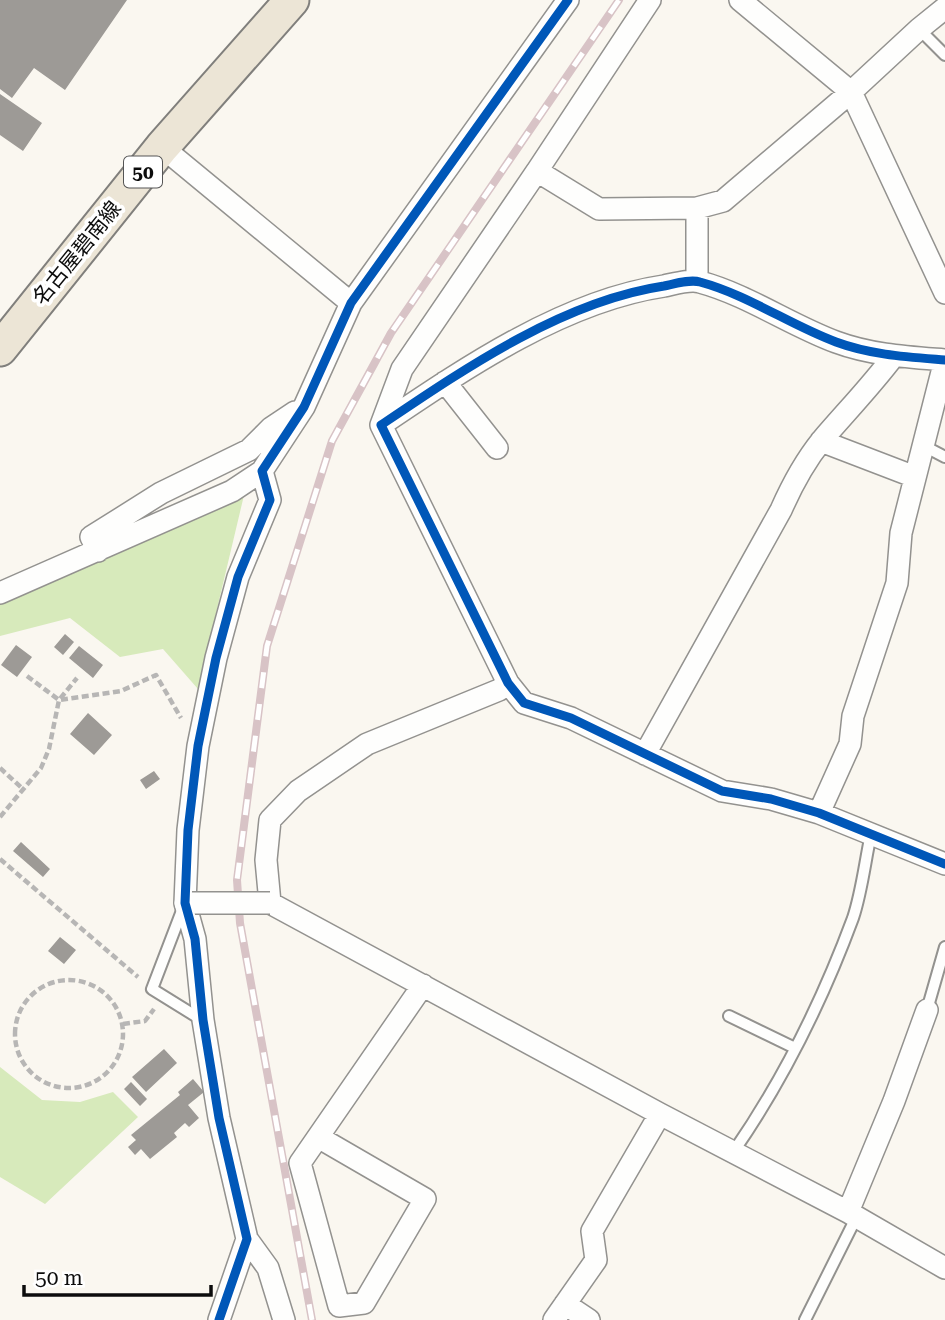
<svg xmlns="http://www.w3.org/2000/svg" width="945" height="1320" font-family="'Roboto Serif','Noto Sans JP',serif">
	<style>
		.forest { fill: #d7eabb }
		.building { fill: #9d9a96 }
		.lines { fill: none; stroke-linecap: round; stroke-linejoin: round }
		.service-casing { stroke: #93928f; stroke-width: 14 }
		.minor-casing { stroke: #93928f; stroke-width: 24 }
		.primary-casing { stroke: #807f7c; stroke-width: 37 }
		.path { stroke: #b7b6b5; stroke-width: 4.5; stroke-dasharray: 7 3.5; stroke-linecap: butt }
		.service { stroke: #fefefd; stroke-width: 10 }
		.minor { stroke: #fefefd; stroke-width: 21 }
		.primary { stroke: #ece5d6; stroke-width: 33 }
		.rail-casing { stroke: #d8c3c6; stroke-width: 8 }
		.rail { stroke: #fff; stroke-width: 5; stroke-dasharray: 16; stroke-linecap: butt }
		.minor-bridge-casing { stroke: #93928f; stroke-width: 24; stroke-linecap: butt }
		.minor-bridge { stroke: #fefefd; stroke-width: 21 }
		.cycleway-casing { stroke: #fff; stroke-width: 13 }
		.cycleway { stroke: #0057b8; stroke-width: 9 }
		.labels { text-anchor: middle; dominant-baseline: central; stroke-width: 7; stroke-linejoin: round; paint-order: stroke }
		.shield { fill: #fff; stroke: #555; stroke-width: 2 }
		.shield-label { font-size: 19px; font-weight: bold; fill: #0c0c0c }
		.street-label { font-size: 21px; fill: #0c0c0c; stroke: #fff }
	</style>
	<rect width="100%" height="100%" fill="#faf7f0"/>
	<path class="forest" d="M245,491L198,689L163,649L120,657L70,618L0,636V600Z
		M0,1067L42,1100L80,1102L113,1092L138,1117L45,1204L0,1177Z"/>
	<path class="building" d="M0,0H127L65,90L34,68L12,98L0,89Z
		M0,94L42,123L23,151L0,135Z
		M65,634L74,642L63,655L54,647Z
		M16,645L32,657L17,677L1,665Z
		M79,646L103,665L93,678L69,658Z
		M88,713L112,735L94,755L70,734Z
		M154,771L160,779L146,789L140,780Z
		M21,842L50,869L43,877L13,851Z
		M60,937L76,950L64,964L48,951Z
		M164,1049L177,1063L146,1092L132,1077Z
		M193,1079L204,1092L188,1105L199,1118L189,1127L185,1123L174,1133L177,1137L150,1159L141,1149L135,1155L128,1147L136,1140L131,1135L180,1095L178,1092Z
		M131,1082L147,1099L140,1106L124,1089Z"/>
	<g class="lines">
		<defs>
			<path id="service" d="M919,29L945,55
				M924,446L945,457
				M183,908L152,989L202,1020
				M927,1010L945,947
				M729,1016L795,1048
				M734,1151C783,1080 823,999 853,918C862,891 865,861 871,834
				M805,1320L856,1218"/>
			<path id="minor" d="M740,0L851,92L945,293
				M162,147L351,303
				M537,171L650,0
				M697,281V208L723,201L851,92L919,29L945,8
				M945,360C908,357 871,355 836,342C790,325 748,295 700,282C690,279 674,284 664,286C563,301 464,369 381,425L508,683L524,703L571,718L722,791L771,799L819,813L945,864
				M445,382L497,448
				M381,425L402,369L537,171L599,209L697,208
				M821,441L915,477
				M98,551L91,537L161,493L249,450L271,428L295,412
				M0,593L232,491L262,471
				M508,683L499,690L367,744L298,791L270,820L266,860L270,903L660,1114L848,1212L945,1268
				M645,754L781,510C792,485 805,461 822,440C846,412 871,386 893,357
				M819,813L850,744L853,716L897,583L901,533L945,360
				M318,1137L425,1199L364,1303L339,1306L300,1163L423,985
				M848,1212L894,1101L927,1010
				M247,1239L268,1268L284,1320
				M565,1304L589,1320
				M219,1320L247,1239L219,1118L203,1020L195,939L185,903L188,830L198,746L216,658L238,577L270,500L262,471L304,407L351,303L568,0
				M554,1320L596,1260L592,1231L660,1114"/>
			<path id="primary" d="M0,349L162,147L292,0"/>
		</defs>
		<use href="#service" class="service-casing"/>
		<use href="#minor" class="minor-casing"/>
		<use href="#primary" class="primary-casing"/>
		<path class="path" d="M27,676L59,700L77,678
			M0,768L24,790
			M0,817L41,768L49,749L59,700L121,691L156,675L181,718
			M0,859L138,977
			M15 1034a54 54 0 1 1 108 0a54 54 0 1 1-108 0Z
			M123,1024L145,1021L154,1009"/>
		<use href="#service" class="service"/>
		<use href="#minor" class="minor"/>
		<use href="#primary" class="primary"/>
		<defs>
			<path id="rail" d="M312,1320L240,923L237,880L267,646L332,441L391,333L619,0"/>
		</defs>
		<use href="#rail" class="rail-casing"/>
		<use href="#rail" class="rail"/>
		<defs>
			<path id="minor-bridge" d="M185,903H270"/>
		</defs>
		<use href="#minor-bridge" class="minor-bridge-casing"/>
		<use href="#minor-bridge" class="minor-bridge"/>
		<defs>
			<path id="cycleway" d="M945,360C908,357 871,355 836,342C790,325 748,295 700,282C690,279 674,284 664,286C563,301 464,369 381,425L508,683L524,703L571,718L722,791L771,799L819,813L945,864
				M219,1320L247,1239L219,1118L203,1020L195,939L185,903L188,830L198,746L216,658L238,577L270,500L262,471L304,407L351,303L568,0"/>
		</defs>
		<use href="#cycleway" class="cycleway-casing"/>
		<use href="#cycleway" class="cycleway"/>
	</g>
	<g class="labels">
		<rect class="shield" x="124" y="156.5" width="38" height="31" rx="5"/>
		<g class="shield-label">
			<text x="143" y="172">50</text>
		</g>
		<g class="street-label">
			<text transform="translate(77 253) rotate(-51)">名古屋碧南線</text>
		</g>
	</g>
	<path d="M24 1285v10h187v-10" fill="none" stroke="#0c0c0c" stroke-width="3.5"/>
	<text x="35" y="1285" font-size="21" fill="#0c0c0c" stroke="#ffffff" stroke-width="5" paint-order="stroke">50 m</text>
</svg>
